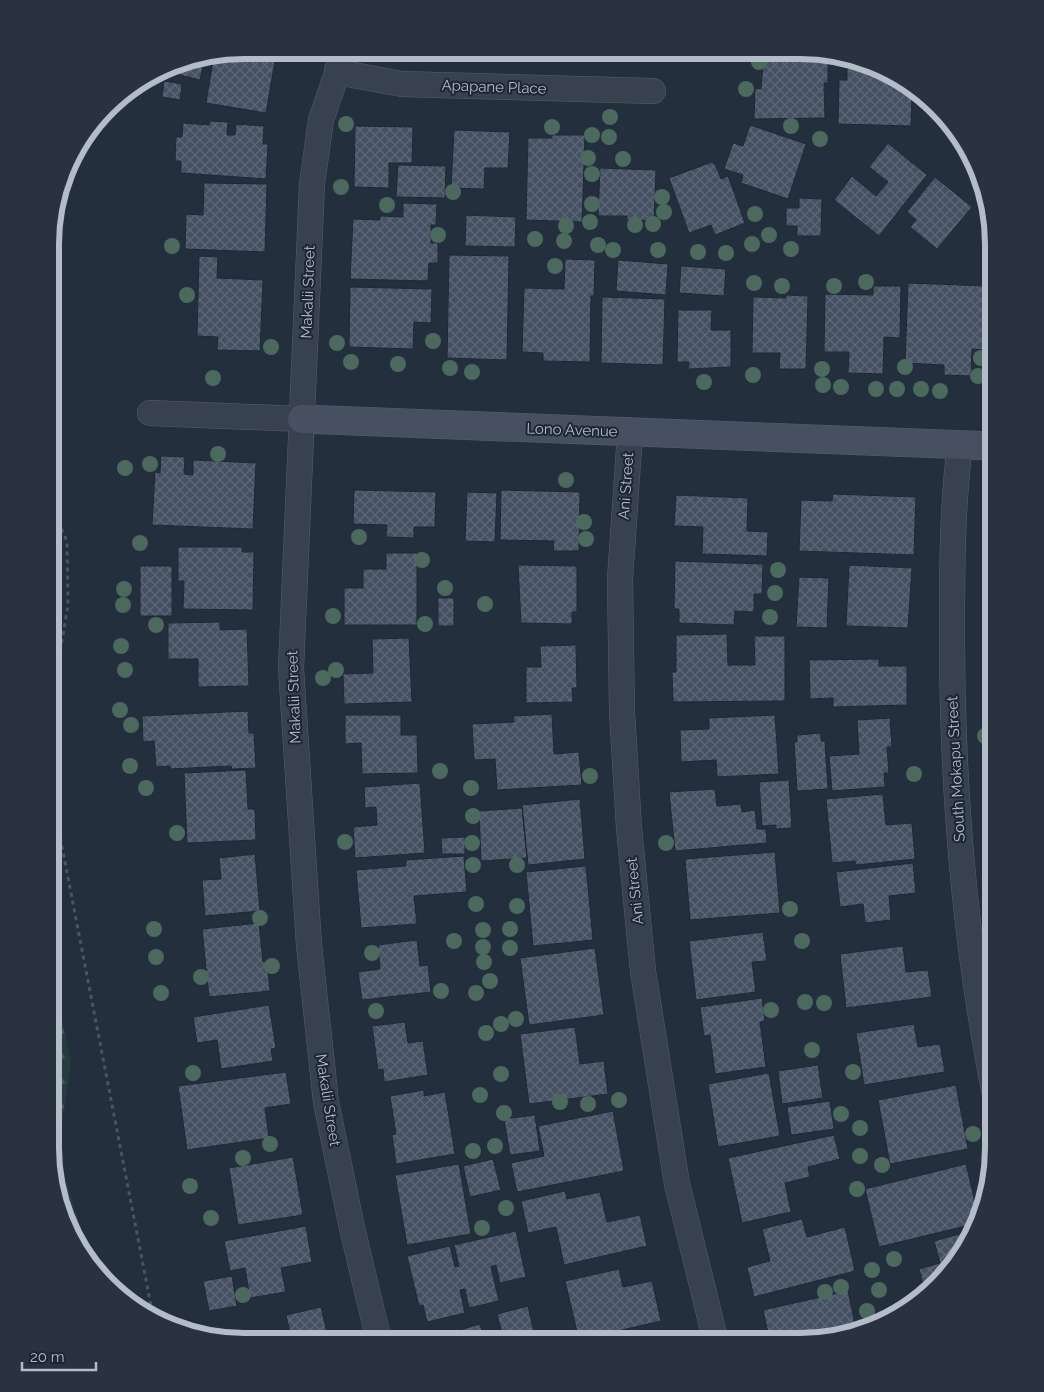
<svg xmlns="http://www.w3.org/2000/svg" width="1044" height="1392" font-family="Raleway,sans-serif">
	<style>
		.forest { fill: url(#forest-firs) }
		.building { fill: url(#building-cross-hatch); stroke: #1f2835 }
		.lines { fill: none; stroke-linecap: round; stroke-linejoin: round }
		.street-casing { stroke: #565f6c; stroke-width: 26 }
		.secondary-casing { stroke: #565f6c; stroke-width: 29 }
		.path { stroke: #44595c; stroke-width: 3; stroke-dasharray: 4 4; stroke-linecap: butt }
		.street { stroke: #38414e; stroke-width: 25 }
		.secondary { stroke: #465061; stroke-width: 28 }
		.tree { fill: #4b6a5d }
		.labels { text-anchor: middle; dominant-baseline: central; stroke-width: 4; stroke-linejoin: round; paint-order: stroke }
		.street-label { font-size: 15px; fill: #b4bcc9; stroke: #1d2633 }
		.rim { fill: none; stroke: #b4bcc9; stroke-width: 6 }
	</style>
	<defs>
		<pattern id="forest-firs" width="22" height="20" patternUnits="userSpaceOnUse" patternTransform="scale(1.25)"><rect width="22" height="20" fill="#263c3f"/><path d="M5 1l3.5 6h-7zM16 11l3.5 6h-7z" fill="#435659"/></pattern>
		<pattern id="building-cross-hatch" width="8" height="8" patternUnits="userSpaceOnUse" patternTransform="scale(1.25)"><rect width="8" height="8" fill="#455162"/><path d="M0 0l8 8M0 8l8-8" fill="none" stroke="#5d6877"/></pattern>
	</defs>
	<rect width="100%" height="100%" fill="#242f3e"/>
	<path class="forest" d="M50,964L71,1062L58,1151L90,1264L70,1234L50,1148Z"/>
	<path class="building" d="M244,50L276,55L266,113L206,103L214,55L237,59L239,51Z
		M764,52L828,53V83H824L825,118L754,119L755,88L761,89Z
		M205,56L200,80L168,72L169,68L181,60Z
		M847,62H853L908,83L922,95H912L911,126L838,124L839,80H847Z
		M164,81L182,84L180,100L162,97Z
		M210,121L228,122L227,135H235L236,124L264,126L263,144H268L266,179L181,173V161H175L176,137H182L183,123L209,125Z
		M750,125L806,144L788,199L741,183L743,175L724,169L733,143L743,146Z
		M355,126L413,127L412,163H389V188L354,187Z
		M454,130L510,132L508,168H485L484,189L451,188Z
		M552,135H585L582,222L526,220L528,138H552Z
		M888,143L927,175L879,236L834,200L852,176L876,196L888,182L869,167Z
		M712,162L716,166L721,179L728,176L745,223L715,235L711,225L689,233L669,178Z
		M398,165L446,166L445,198L396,197Z
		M600,168L656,170L654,221L627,220V216H598Z
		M935,177L972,207L937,249L910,227L916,220L907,212Z
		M204,183L267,184L265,252L185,249L186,214L203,215Z
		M799,198L822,199L821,236H797V226H786V208H799Z
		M403,203L437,204L436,225H431V243H438V263H429L428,281L350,279L353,219L380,220V216L403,217Z
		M466,215L516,217L515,247L465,246Z
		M449,255L509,256L507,360L447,358Z
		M199,256L218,257L217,278L263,280L260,351L217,350L218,337L197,336Z
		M565,259L595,260L594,296H591L590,362L543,361V353L522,352L524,288L564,289Z
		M618,260L668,264L666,295L616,291Z
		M681,266L726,269L724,296L679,293Z
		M908,283L986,286L984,350L972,349L971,376L944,375V365L905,363Z
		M873,286H901L900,338L884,337L883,374L848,373L849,352H824L825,294L873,295Z
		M350,287L432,289L431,323L414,322L413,349L349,347Z
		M993,289H994V329H991Z
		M786,295L808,296L806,369H779L780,353H752L753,297L786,298Z
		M602,297L665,299L663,365L601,363Z
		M678,310H712L711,330H731V367L688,369L689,362H677Z
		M991,336H994V375L989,374Z
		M161,456L185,457L184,474L193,475V460L256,463L253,529L152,525L155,472L160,473Z
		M354,490L436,492L435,527H414V538L386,537L387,525L353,524Z
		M501,490L580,492L579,551H553L554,541L500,540Z
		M467,492L497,493L495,542L465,541Z
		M833,494L916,497L914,555L799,551L801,500L832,501Z
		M676,495L748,498L747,531L768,532L767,556L702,554L703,527L674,526Z
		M178,547H242V552H254L253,610L183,609L184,581H178Z
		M386,553H417V625H344V588H363V569H386Z
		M675,561L763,564L762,594H754V612L735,611L734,625L679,623V609H674Z
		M518,565L577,566V612H572V624L521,623Z
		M849,565L912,568L908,628L846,626Z
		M140,566H172V616H140Z
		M799,577L829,578L827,628L796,627Z
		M438,598H454V626H438Z
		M220,622V630L247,629L249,686L198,687V659H168V623Z
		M727,634L728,665H755L754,636H785V701L673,702L672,672H676V635Z
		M409,638L412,702L344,704L343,674L373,673L372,639Z
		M576,645L577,688H572L573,702L526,703V667H541L540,646Z
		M879,659V666H907V705L833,707V698L810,699L809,660Z
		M248,711L249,733H254L256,768L232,769L231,766L170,769V766L156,767L154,741L143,742L142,716Z
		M552,714L554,754L579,752L582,785L497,790L495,759L474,760L472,724L514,722L513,716Z
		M345,715H401V735H417L418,773L362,774L361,743L345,744Z
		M775,715L779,774L717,777L716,760L681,762L680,730L709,729V718Z
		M890,718L892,747H887L889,773H884L885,787L832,791L829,756L859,754L857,720Z
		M821,733V741H825L828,789L797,791L794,742H797V735Z
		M246,770L248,809H255L256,840L187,843L184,773Z
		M789,780L792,828L776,829V825L762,826L759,782Z
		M420,783L425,853L355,858L353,827L377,825L376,807L365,808L364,787Z
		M715,789L717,806L741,804L742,812L755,810L757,829H766L767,843L675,851L669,792Z
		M883,794L886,825L912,823L915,859L856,865L855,861L832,863L826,799Z
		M580,799L585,859L528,865L522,805Z
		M522,808L527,858L481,861L479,811Z
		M465,837V854H442L441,838Z
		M775,852L780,913L690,920L685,859Z
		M255,854L260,911L205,916L202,880L221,879L219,858Z
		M464,856L467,892L414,896L417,924L361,928L356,870L406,866V860Z
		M913,863L916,893L889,896L891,920L865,923L863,904L840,907L836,872Z
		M586,866L593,940L533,946L526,872Z
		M259,923L263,962L267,961L270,991L209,997L202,929Z
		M763,932L767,961L752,962L756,992L696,1000L689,941Z
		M417,940L420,966L428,965L431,992L362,1000L358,972L380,969L378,945Z
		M903,946L906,972L928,970L932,997L846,1008L840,954Z
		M595,948L604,1015L529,1025L520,958Z
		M762,998L765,1021L760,1022L766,1067L715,1074L710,1035L704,1036L700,1007Z
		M269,1005L276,1048L271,1049L273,1061L221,1069L217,1040L197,1043L193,1017Z
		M405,1022L408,1043L423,1041L428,1075L384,1082L383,1069L378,1070L372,1026Z
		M914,1024L918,1047L940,1044L945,1072L864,1085L856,1033Z
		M575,1027L580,1064L604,1061L608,1094L529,1104L520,1034Z
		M818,1065L823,1098L782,1104L778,1071Z
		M286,1072L291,1104L265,1108L269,1138L187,1150L178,1086Z
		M769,1073L780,1136L718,1147L708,1084Z
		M956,1085L968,1149L890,1164L878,1100Z
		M424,1090V1096L445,1092L455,1154L396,1164L392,1135L396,1134L390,1096Z
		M830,1101L834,1129L791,1135L787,1107Z
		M613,1111L624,1171L517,1192L511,1163L544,1156L538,1126Z
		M535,1115L540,1151L510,1155L504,1119Z
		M834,1135L840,1159L808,1167L810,1177L785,1183L791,1212L742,1223L728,1158Z
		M293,1157L303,1215L238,1225L229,1168Z
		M493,1159L501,1190L470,1197L463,1166Z
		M459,1164L471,1234L407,1245L395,1175Z
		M966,1164L979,1219L978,1223L879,1247L865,1189Z
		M565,1191L567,1199L600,1192L607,1222L640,1215L647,1246L564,1265L556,1227L528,1233L521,1201Z
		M802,1219L807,1237L845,1227L855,1271L754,1297L747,1267L770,1261L762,1229Z
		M306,1226L312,1262L281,1268L286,1292L250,1298L245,1268L230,1271L224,1241Z
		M516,1231L526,1277L500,1283L496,1265L491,1267L499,1301L469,1308L465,1289L460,1290L465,1313L427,1322L423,1305L419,1306L407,1256L450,1246L455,1267L459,1266L454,1245Z
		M971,1231L972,1235L961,1256L926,1295L919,1269L940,1263L934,1241Z
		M619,1269L623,1287L652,1281L661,1321L579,1340L565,1281Z
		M232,1276L237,1306L209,1311L203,1281Z
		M848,1291L856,1329L800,1342H770L763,1310Z
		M528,1306L536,1341H504L497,1314Z
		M321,1307L329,1341H274L291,1337L286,1315Z
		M480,1324L485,1341H429V1339Z
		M667,1335L670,1342H644Z"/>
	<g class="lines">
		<defs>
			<path id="street" d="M345,50L321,120L312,184L291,668L309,945L326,1102L352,1228L379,1341
				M337,70L353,75L402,84L653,91
				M150,413L302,419
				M630,433L620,579L622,712L629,828L643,971L677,1184L716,1342
				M960,445C952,508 952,571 952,634C952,787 964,939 994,1090"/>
			<path id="secondary" d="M302,419L994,446"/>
		</defs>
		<use href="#street" class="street-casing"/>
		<use href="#secondary" class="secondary-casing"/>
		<path class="path" d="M51,507L67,541L68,605L53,694L57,821L153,1316"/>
		<use href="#street" class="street"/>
		<use href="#secondary" class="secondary"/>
	</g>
	<g class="tree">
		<circle cx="759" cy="62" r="8"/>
		<circle cx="746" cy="89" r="8"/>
		<circle cx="610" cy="117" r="8"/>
		<circle cx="346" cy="124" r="8"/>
		<circle cx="791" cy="126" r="8"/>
		<circle cx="552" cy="127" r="8"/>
		<circle cx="592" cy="135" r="8"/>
		<circle cx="609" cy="137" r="8"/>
		<circle cx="820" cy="139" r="8"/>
		<circle cx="588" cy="158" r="8"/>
		<circle cx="623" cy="159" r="8"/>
		<circle cx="592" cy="174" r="8"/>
		<circle cx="341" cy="187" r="8"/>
		<circle cx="453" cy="192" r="8"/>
		<circle cx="662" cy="197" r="8"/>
		<circle cx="592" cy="204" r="8"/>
		<circle cx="387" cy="205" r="8"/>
		<circle cx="664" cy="212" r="8"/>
		<circle cx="755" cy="214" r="8"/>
		<circle cx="590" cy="222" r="8"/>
		<circle cx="653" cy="224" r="8"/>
		<circle cx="635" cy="225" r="8"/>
		<circle cx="566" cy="226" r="8"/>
		<circle cx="438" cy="235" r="8"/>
		<circle cx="769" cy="235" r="8"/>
		<circle cx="535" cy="239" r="8"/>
		<circle cx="564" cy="241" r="8"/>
		<circle cx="752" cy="244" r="8"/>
		<circle cx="598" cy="245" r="8"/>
		<circle cx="172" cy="246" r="8"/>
		<circle cx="791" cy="249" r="8"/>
		<circle cx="613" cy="250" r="8"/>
		<circle cx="658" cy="250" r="8"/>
		<circle cx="698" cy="252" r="8"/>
		<circle cx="726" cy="253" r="8"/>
		<circle cx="555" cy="266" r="8"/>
		<circle cx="866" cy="282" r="8"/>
		<circle cx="754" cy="283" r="8"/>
		<circle cx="782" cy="286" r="8"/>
		<circle cx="834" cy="286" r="8"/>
		<circle cx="187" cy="295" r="8"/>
		<circle cx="433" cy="341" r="8"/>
		<circle cx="337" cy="343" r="8"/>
		<circle cx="271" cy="347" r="8"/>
		<circle cx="981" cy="358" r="8"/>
		<circle cx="351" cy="362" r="8"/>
		<circle cx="398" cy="364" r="8"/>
		<circle cx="905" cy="367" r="8"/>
		<circle cx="450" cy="368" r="8"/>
		<circle cx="822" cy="369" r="8"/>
		<circle cx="472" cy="372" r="8"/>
		<circle cx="753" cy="375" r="8"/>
		<circle cx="978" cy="376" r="8"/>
		<circle cx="213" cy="378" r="8"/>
		<circle cx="704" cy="382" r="8"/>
		<circle cx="823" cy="385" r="8"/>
		<circle cx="841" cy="387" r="8"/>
		<circle cx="876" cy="389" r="8"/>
		<circle cx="897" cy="389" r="8"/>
		<circle cx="921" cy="389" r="8"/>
		<circle cx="940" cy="391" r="8"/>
		<circle cx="218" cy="454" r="8"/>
		<circle cx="150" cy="464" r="8"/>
		<circle cx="125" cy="468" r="8"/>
		<circle cx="566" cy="480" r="8"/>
		<circle cx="584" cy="522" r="8"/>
		<circle cx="359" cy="537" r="8"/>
		<circle cx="586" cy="539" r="8"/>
		<circle cx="140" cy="543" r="8"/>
		<circle cx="422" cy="560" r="8"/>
		<circle cx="778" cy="570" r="8"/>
		<circle cx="445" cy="588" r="8"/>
		<circle cx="124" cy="589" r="8"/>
		<circle cx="775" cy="593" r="8"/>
		<circle cx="485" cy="604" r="8"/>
		<circle cx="123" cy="605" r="8"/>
		<circle cx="333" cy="616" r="8"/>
		<circle cx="770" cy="617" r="8"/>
		<circle cx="425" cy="624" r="8"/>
		<circle cx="156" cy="625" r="8"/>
		<circle cx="121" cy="646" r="8"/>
		<circle cx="125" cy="670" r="8"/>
		<circle cx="336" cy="670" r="8"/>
		<circle cx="323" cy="678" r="8"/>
		<circle cx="120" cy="710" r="8"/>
		<circle cx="131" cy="725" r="8"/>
		<circle cx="985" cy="736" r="8"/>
		<circle cx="130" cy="766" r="8"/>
		<circle cx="440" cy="771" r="8"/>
		<circle cx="914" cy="774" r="8"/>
		<circle cx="590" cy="776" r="8"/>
		<circle cx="146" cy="788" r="8"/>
		<circle cx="471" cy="788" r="8"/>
		<circle cx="473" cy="816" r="8"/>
		<circle cx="177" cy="833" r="8"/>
		<circle cx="345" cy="842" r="8"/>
		<circle cx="472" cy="843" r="8"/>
		<circle cx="666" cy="843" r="8"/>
		<circle cx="473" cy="865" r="8"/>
		<circle cx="517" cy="865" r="8"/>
		<circle cx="476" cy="904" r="8"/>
		<circle cx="517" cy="906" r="8"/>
		<circle cx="790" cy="909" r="8"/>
		<circle cx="260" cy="918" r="8"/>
		<circle cx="154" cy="929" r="8"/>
		<circle cx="510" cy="929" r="8"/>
		<circle cx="483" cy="930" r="8"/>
		<circle cx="454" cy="941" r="8"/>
		<circle cx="802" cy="941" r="8"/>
		<circle cx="483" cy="947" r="8"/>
		<circle cx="510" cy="948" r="8"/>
		<circle cx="372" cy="953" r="8"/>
		<circle cx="156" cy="957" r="8"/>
		<circle cx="484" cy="962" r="8"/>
		<circle cx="272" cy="966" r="8"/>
		<circle cx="201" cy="977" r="8"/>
		<circle cx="490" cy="981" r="8"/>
		<circle cx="441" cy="991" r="8"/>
		<circle cx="161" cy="993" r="8"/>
		<circle cx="476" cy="993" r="8"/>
		<circle cx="805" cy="1002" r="8"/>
		<circle cx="824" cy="1003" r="8"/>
		<circle cx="771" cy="1010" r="8"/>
		<circle cx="376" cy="1011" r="8"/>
		<circle cx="516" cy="1019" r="8"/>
		<circle cx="501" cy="1024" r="8"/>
		<circle cx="486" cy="1033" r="8"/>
		<circle cx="812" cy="1050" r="8"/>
		<circle cx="853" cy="1072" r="8"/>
		<circle cx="193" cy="1073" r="8"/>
		<circle cx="501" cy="1074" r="8"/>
		<circle cx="480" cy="1095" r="8"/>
		<circle cx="619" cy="1100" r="8"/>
		<circle cx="560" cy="1102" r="8"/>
		<circle cx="588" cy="1104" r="8"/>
		<circle cx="504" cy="1113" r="8"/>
		<circle cx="841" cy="1114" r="8"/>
		<circle cx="860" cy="1128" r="8"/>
		<circle cx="973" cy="1134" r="8"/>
		<circle cx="270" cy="1144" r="8"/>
		<circle cx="495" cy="1146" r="8"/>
		<circle cx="473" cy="1151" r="8"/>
		<circle cx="860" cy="1156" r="8"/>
		<circle cx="243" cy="1158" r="8"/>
		<circle cx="882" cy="1165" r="8"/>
		<circle cx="190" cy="1186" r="8"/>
		<circle cx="857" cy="1189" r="8"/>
		<circle cx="506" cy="1208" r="8"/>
		<circle cx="211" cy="1218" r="8"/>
		<circle cx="482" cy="1228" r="8"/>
		<circle cx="894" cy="1259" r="8"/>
		<circle cx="872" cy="1270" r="8"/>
		<circle cx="841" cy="1287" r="8"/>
		<circle cx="879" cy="1290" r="8"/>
		<circle cx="825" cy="1292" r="8"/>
		<circle cx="243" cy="1295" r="8"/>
		<circle cx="867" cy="1311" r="8"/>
	</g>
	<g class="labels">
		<g class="street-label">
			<text transform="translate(494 87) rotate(2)">Apapane Place</text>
			<text transform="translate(308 292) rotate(-88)">Makalii Street</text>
			<text transform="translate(572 430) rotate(2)">Lono Avenue</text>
			<text transform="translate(626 486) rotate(-86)">Ani Street</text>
			<text transform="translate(294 697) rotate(-92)">Makalii Street</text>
			<text transform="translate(956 769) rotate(-93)">South Mokapu Street</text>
			<text transform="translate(635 891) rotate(-96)">Ani Street</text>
			<text transform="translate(328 1100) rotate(81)">Makalii Street</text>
		</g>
	</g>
	<path d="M0 0H1044V1392H0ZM244 59H800A185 185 0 0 1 985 244V1148A185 185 0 0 1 800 1333H244A185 185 0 0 1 59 1148V244A185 185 0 0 1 244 59Z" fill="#29323f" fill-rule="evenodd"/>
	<path class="rim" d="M244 59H800A185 185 0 0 1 985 244V1148A185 185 0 0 1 800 1333H244A185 185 0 0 1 59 1148V244A185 185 0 0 1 244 59Z"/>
	<path d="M22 1362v8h74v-8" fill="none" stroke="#b4bcc9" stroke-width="2.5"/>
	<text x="30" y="1362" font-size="15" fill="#b4bcc9" stroke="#1d2633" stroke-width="4" paint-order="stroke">20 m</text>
</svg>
